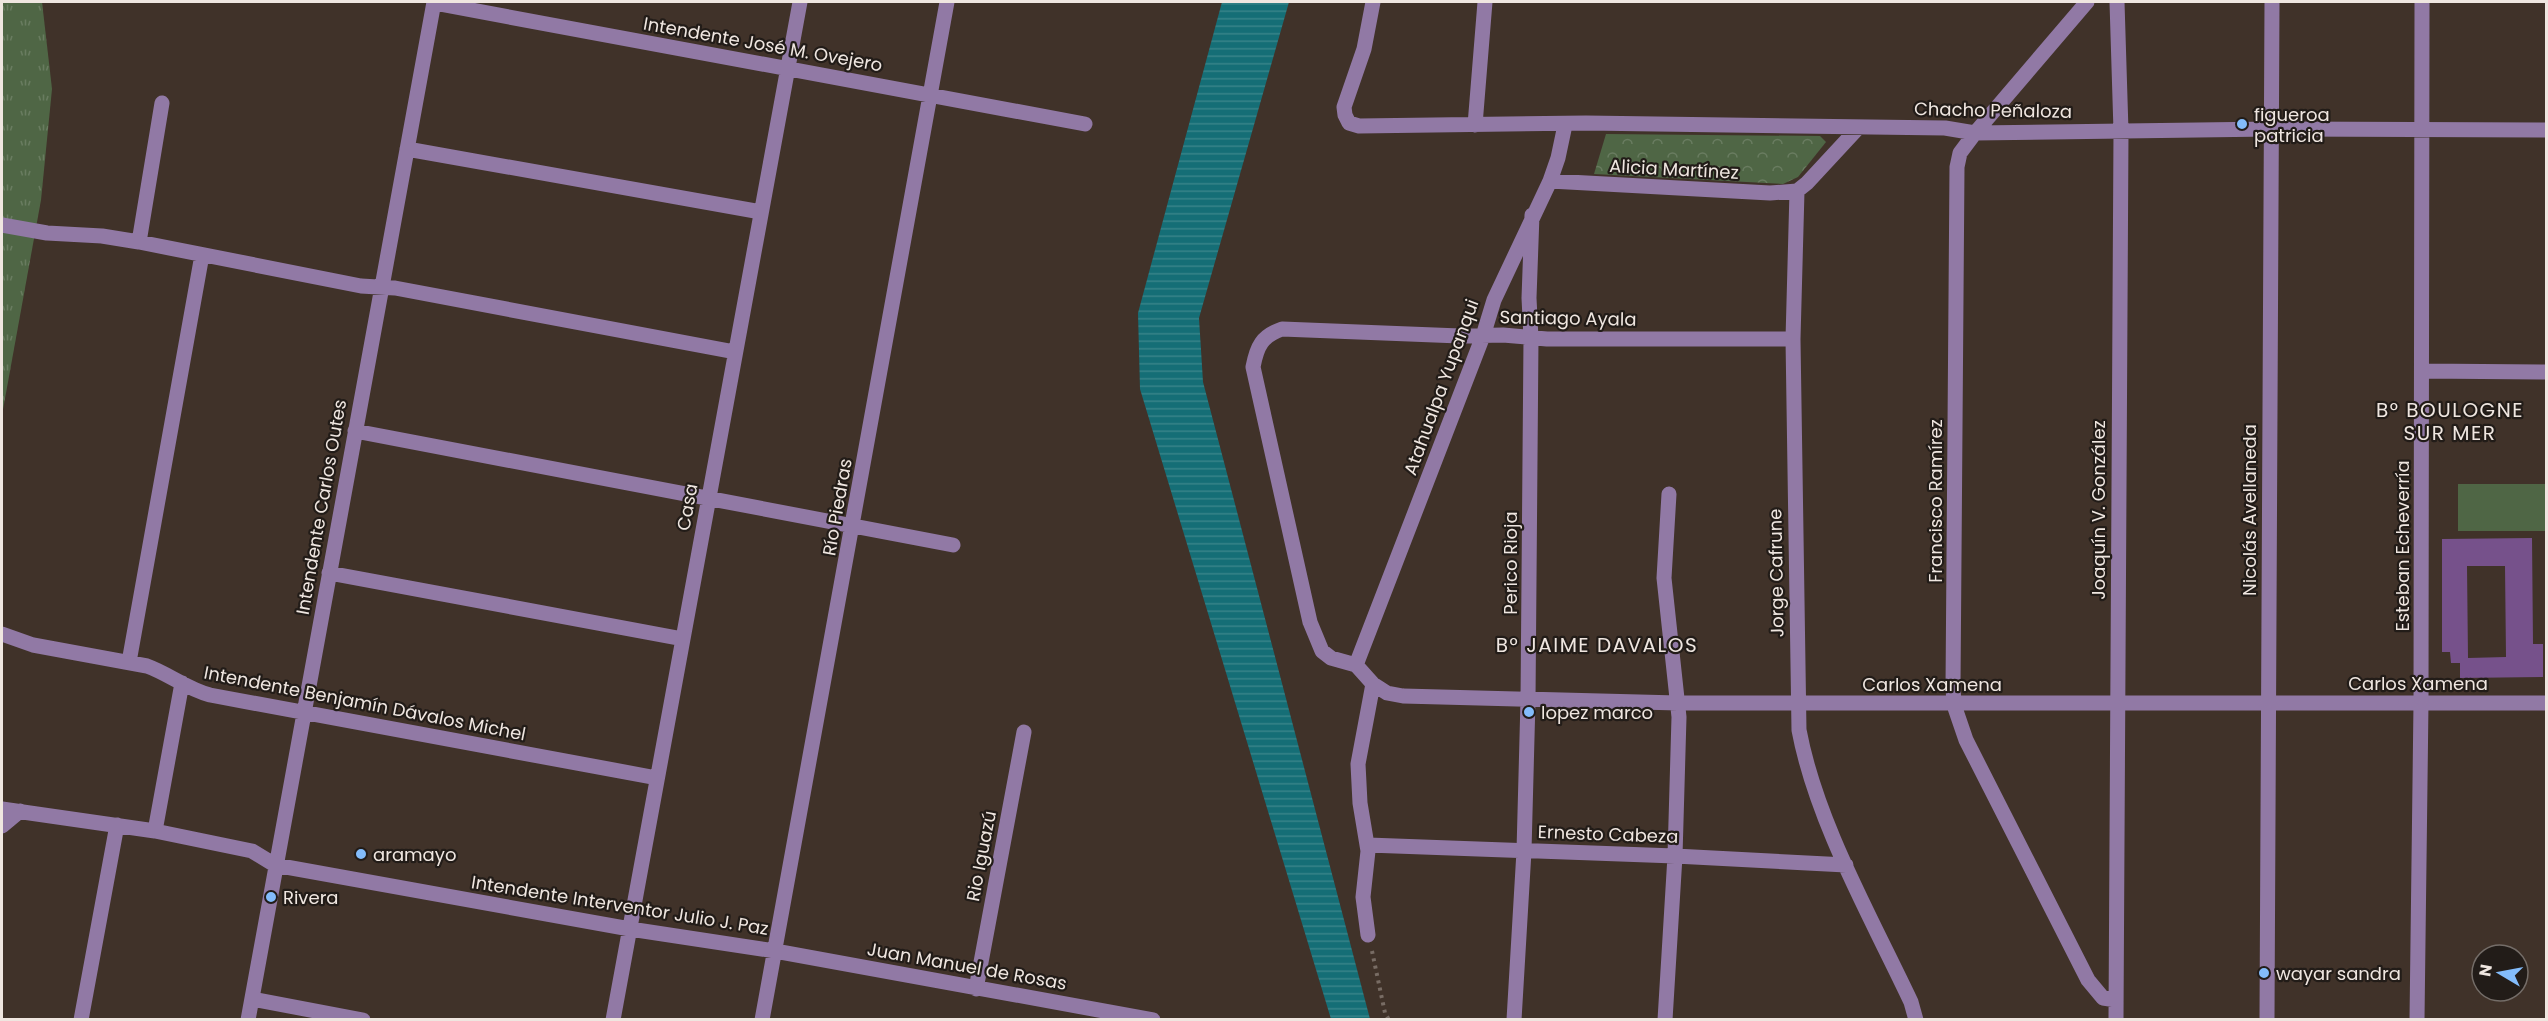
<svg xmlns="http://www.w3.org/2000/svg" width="2548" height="1021" font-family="Poppins,sans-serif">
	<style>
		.grass { fill: url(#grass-tufts) }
		.park { fill: url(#park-crowns) }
		.pitch { fill: #4f6645 }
		.water { fill: url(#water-rules) }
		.building { fill: #76518b; fill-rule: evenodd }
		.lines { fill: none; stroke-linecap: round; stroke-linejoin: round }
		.path { stroke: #786c64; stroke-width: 4; stroke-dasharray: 3 4.5; stroke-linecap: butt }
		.minor { stroke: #9179a5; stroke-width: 15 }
		.poi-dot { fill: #83bcfb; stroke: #221c18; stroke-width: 2 }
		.labels { text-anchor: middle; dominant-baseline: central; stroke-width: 4.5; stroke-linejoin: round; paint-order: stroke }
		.street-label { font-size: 18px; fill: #efe6e0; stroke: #221c18 }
		.poi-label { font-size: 18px; fill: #efe6e0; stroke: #221c18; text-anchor: start }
		.neighbourhood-label { font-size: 20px; letter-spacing: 1.5px; fill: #efe6e0; stroke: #221c18 }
	</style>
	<defs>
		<pattern id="grass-tufts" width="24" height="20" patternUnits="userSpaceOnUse" patternTransform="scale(1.5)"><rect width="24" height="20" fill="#4f6645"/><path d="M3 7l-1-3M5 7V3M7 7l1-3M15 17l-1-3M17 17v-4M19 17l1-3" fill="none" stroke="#697c60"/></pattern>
		<pattern id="park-crowns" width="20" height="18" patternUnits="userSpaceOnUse" patternTransform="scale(1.5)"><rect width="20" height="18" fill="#4f6645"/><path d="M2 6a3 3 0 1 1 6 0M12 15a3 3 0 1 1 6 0" fill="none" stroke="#697c60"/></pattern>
		<pattern id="water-rules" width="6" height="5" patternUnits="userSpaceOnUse" patternTransform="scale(1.5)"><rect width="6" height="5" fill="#156e76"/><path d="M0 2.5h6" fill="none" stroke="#378389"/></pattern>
	</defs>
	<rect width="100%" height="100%" fill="#403229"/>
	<path class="grass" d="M2,2H42L52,89L41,200L2,415Z"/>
	<path class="park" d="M1606,134L1820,136L1826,142L1798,177L1783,184L1594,174Z"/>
	<path class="pitch" d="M2458,484H2546V531H2458Z"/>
	<path class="water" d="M1222,2H1289L1199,318L1203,382L1370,1019H1331L1140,389L1138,313Z"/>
	<path class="building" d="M2532,538L2533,644H2543V677L2460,678V663H2451L2450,652H2442V539ZM2467,566H2505L2506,657L2468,658Z"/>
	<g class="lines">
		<path class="path" d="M1372,951L1385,1013L1389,1020"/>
		<path class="minor" d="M1373,2L1364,49L1344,107L1345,115L1349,123L1359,126L1586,123L1945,128L1975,133L2271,129L2546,130
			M2087,2L1975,133L1960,153L1957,167L1953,687L1954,705L1966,740L2088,980L2103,998L2116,1000
			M434,3L1085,124
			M1475,125L1485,2
			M1858,128L1807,183L1797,191L1793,339L1799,730C1816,821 1871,917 1911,1002L1916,1020
			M407,149L761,212
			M1550,181L1770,193L1797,191
			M2,225L47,233L102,236L139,242L361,286L395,288L735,352
			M139,242L162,103
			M1793,339H1547L1503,335L1460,336L1282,329C1262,336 1257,346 1253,367L1310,622L1322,651L1331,658L1356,665L1373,684L1387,693L1403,696L1678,703H2546
			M2422,371L2546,372
			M355,431L953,545
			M329,573L683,639
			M2,634L33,645L147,666C169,674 187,689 210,695L657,778
			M129,662L202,255
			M1356,665L1483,336L1494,300L1550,181L1558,158L1565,125
			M2,809L155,831L252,851L275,865L630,929L775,951L1153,1020
			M2,826L20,811
			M155,831L182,683
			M1368,845L1675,856L1846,865
			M1368,935L1363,897L1368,851L1360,803L1358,764L1373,684
			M976,989L1024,732
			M252,999L363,1020
			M81,1020L117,825
			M248,1020L434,2
			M613,1020L800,2
			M762,1020L947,2
			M1514,1020L1524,851L1528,700L1531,338L1529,298L1532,215
			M1665,1020L1675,856L1679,717L1664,578L1669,494
			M2116,1020L2121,131L2117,2
			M2267,1020L2272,2
			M2417,1020L2421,703L2422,2"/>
	</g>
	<g class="poi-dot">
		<circle cx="2242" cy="124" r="6"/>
		<circle cx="1529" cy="712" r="6"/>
		<circle cx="361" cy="854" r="6"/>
		<circle cx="271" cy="897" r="6"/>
		<circle cx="2264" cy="973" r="6"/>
	</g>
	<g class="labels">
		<g class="street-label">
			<text transform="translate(763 44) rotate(10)">Intendente José M. Ovejero</text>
			<text transform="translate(1993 110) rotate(1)">Chacho Peñaloza</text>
			<text transform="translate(1674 169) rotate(3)">Alicia Martínez</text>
			<text transform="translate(1568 318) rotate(1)">Santiago Ayala</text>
			<text transform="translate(1441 387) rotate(-70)">Atahualpa Yupanqui</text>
			<text transform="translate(1935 501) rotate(-90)">Francisco Ramírez</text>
			<text transform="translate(321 507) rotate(-80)">Intendente Carlos Outes</text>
			<text transform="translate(687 507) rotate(-80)">Casa</text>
			<text transform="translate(837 507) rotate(-80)">Río Piedras</text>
			<text transform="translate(2098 510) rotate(-90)">Joaquín V. González</text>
			<text transform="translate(2249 510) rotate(-90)">Nicolás Avellaneda</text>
			<text transform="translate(2402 546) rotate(-90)">Esteban Echeverría</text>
			<text transform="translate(1510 563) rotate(-90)">Perico Rioja</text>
			<text transform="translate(1776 573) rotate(-91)">Jorge Cafrune</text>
			<text x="2418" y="683">Carlos Xamena</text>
			<text x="1932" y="684">Carlos Xamena</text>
			<text transform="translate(365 703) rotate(11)">Intendente Benjamín Dávalos Michel</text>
			<text transform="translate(1608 834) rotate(2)">Ernesto Cabeza</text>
			<text transform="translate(981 856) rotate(-79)">Rio Iguazú</text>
			<text transform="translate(620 905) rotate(9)">Intendente Interventor Julio J. Paz</text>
			<text transform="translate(967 966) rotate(10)">Juan Manuel de Rosas</text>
		</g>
		<g class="poi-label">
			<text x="2254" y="114">figueroa<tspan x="2254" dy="21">patricia</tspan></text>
			<text x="1541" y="712">lopez marco</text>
			<text x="373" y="854">aramayo</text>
			<text x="283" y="897">Rivera</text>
			<text x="2276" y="973">wayar sandra</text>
		</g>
		<g class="neighbourhood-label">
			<text x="2450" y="410">B° BOULOGNE<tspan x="2450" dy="23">SUR MER</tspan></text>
			<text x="1597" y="645">B° JAIME DAVALOS</text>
		</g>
	</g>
	<rect width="2548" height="1021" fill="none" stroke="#efe6e0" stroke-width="6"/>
	<g transform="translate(2500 973) rotate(280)"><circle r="28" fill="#221c18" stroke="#746d68" stroke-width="1.5"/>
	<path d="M0-4.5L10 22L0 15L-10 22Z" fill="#83bcfb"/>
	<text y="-9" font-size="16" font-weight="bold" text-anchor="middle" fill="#efe6e0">N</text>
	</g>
</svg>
